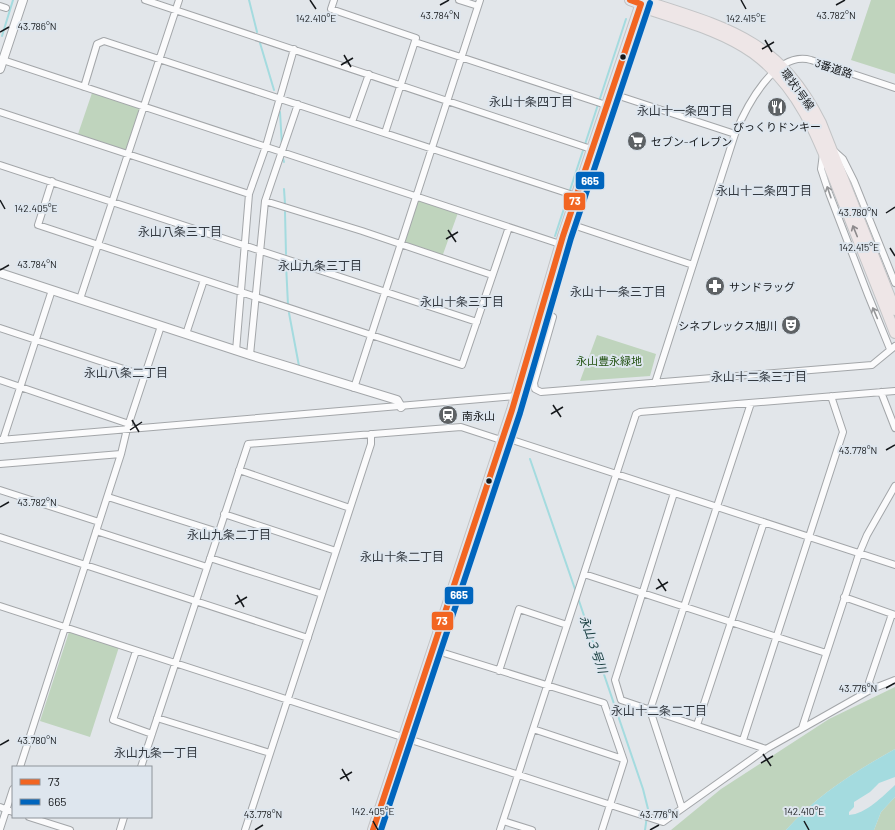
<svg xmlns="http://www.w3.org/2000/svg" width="895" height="830" font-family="Barlow,'Noto Sans JP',sans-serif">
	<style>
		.green { fill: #bfd4bd }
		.water { fill: #a4dbdf }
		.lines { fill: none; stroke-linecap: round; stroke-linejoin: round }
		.stream { stroke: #a4dbdf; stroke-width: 2 }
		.minor-casing { stroke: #a3a6a9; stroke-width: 8 }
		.tertiary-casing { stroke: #a3a6a9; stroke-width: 10 }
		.primary-casing { stroke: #c2c4c6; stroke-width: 12 }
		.minor { stroke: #fbfbfc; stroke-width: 6 }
		.tertiary { stroke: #fbfbfc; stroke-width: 8 }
		.primary { stroke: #eee6e7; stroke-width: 10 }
		.bus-1-casing { stroke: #dee6ee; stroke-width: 9 }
		.bus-2-casing { stroke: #dee6ee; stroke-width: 9 }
		.bus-1 { stroke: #f26522; stroke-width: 6 }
		.bus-2 { stroke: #0065bd; stroke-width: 6 }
		.oneway { stroke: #949597 }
		.oneway2 { stroke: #8d8a8c }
		.ticks { fill: none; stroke: #16191c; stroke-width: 1.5 }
		.bus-dot { fill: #16191c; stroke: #dee6ee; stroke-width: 1.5 }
		.labels { text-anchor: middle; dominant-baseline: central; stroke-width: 4; stroke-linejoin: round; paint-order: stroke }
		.street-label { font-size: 11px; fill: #16191c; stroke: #dee6ee }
		.poi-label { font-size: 11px; fill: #16191c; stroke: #dee6ee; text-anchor: start }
		.park-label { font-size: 11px; fill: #235212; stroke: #dee6ee }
		.neighbourhood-label { font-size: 12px; fill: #333940; stroke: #dee6ee }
		.water-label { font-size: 12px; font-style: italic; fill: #1b4042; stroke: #dee6ee }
		.ticks-label { font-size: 10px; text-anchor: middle; fill: #16191c; stroke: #dee6ee; stroke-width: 4; stroke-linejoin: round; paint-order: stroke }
		.line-badge { stroke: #dee6ee; stroke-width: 1.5 }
		.badge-label { font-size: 11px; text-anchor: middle; font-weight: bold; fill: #fff }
	</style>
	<rect width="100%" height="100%" fill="#e2e6ea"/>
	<path class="green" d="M871,0H895V74L851,60Z
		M93,90L145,107L129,154L77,137Z
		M416,196L459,210L442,257L400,243Z
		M597,335L656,354L650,376L580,381Z
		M69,632L119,647L90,737L40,721Z
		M895,687V749C854,772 817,795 786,830H671L721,789L829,719Z
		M895,797V830H874L881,812Z"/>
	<path class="water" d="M895,749V777L879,783L870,792L854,802V807L849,812V815C866,814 883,796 895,785V797L881,812L874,830H786C817,795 854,772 895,749Z"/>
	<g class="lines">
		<path class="stream" d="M249,0L257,32
			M2,36L13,0
			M260,43L274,90
			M280,112L282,146
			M283,158L284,162
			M284,189L285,204
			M285,212L286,254
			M555,236L626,19
			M286,264L288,305
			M289,313L299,366
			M530,459L576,592
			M578,598L643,789L648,809L645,830"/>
		<defs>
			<path id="minor" d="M145,0L591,149
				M334,0L331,9L416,38L385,133
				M459,0L478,6
				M0,6L6,8
				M415,42L606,105
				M0,59L560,244
				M84,87L97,44L104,41L576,196
				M610,93L735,134
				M0,112L249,194
				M352,122L369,74
				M834,151L843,159L854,181L895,283
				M823,154L821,169L829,193L868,295L890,349
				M0,165L477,322
				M52,181L38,225L462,365L509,227
				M265,201L362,231L492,275
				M567,223L693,265
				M80,299L179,0
				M540,311L553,317L534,383L535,389L541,392L872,365L895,346
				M0,328L145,376
				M186,334L204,280
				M236,351L249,194L266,146L294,49
				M250,355L265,201L298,104
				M0,380L129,424
				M655,383L735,134C746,107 775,50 811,60L895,88
				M354,388L480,0
				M881,392L895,428
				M503,437L895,565
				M0,440L517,396
				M3,440L52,290
				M121,454L127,429L161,326
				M0,464L121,454L20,767
				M239,470L350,508
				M0,490L99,522
				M674,493L615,680L621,700L766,749
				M108,497L218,532
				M224,514L336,551
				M96,531L207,567
				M0,537L308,638
				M210,558L322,594
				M584,574L826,653
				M844,597L895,615
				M0,606L663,822L766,749L872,689L895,680
				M431,649L604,703L624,761L602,830
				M136,651L113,720L152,734
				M499,671L519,609L567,625
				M872,689L869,682L892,614
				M157,718L270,753
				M697,725L764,522
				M802,728L859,554L867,535L895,486
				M533,729L623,759
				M743,740L843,432L831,396
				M141,767L248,444L461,427L501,440
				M0,807L13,812
				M682,808L650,710L751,403
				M29,817L70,830
				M503,821L532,830
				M0,829L13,789
				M120,830L124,817
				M245,830L371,444V434
				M500,830L636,414L640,412L895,391"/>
			<path id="tertiary" d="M0,69L23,0
				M0,273L250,355L397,400L401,407"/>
			<path id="primary" d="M630,0L641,4L648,9C683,21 722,31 753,53C805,91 823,152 846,209C862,250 879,291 895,333
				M651,3C732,29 780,42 821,123L895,310
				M373,830L512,410L563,236L642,0"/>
		</defs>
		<use href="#minor" class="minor-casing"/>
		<use href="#tertiary" class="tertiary-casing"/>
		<use href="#primary" class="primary-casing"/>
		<use href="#minor" class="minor"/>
		<use href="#tertiary" class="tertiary"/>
		<use href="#primary" class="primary"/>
		<defs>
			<path id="bus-1" d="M373,830L512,410L563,236L641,4L630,0"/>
			<path id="bus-2" d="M381,830L520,413L571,238L650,3"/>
		</defs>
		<use href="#bus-1" class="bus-1-casing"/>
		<use href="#bus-2" class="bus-2-casing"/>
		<use href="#bus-1" class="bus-1"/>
		<use href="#bus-2" class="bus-2"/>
	</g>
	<defs><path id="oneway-shaft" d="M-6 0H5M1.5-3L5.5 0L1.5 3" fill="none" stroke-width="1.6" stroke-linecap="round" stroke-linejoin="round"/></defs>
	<g class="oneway">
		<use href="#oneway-shaft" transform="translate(829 192) rotate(-109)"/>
		<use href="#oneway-shaft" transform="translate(875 313) rotate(-113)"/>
	</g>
	<use class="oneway2" href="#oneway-shaft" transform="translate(855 231) rotate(-112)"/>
	<path class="ticks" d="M310,0L316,9M741,0L746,9M440,5L449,0M836,5L845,0M0,32L9,27M765,40L772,52M762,49L774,42M344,55L351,67M341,65L353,58M0,200L5,209M886,213L895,207M448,230L456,242M446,239L458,232M890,248L895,256M0,270L9,265M553,405L561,417M551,414L563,407M132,420L139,432M130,430L142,422M886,450L895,445M0,507L9,502M658,579L666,591M656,589L668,582M237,595L244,607M235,604L247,597M886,688L895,683M0,745L9,740M763,754L771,766M761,763L773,756M342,769L349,781M340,779L352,772M373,821L378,830M804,821L809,830M255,830L263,825M650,830L659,825"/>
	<defs>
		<symbol id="restaurant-disc" viewBox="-11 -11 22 22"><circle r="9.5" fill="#5d6164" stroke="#dee6ee"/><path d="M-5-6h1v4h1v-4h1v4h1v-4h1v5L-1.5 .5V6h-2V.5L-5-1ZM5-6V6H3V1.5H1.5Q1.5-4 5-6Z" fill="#fff"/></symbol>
		<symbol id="supermarket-disc" viewBox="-11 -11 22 22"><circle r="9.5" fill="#5d6164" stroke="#dee6ee"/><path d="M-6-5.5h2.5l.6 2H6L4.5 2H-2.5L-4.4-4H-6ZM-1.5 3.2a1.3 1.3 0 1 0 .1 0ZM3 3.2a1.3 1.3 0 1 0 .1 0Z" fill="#fff"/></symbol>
		<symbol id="pharmacy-disc" viewBox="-11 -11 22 22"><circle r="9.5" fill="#5d6164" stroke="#dee6ee"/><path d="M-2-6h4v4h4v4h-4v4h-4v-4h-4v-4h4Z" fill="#fff"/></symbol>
		<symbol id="theatre-disc" viewBox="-11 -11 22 22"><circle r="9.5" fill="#5d6164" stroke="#dee6ee"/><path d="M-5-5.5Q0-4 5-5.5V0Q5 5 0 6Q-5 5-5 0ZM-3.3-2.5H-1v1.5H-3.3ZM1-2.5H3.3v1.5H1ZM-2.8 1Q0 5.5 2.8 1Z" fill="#fff"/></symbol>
		<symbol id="station-disc" viewBox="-11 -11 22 22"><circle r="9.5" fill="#5d6164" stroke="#dee6ee"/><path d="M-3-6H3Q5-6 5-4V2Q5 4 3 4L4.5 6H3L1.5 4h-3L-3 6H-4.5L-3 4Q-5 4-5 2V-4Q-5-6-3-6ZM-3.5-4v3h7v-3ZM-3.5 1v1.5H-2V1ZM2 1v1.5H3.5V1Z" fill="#fff"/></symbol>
	</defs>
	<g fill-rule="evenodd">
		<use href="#restaurant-disc" x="766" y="96" width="22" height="22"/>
		<use href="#supermarket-disc" x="626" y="130" width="22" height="22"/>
		<use href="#pharmacy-disc" x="704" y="275" width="22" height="22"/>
		<use href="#theatre-disc" x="780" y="314" width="22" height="22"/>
		<use href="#station-disc" x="437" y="404" width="22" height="22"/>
	</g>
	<g class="bus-dot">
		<circle cx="623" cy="57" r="3.5"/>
		<circle cx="489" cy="481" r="3.5"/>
	</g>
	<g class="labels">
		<g class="street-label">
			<text transform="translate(834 68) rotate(18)">3番道路</text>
			<text transform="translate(798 89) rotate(54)">環状1号線</text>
		</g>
		<g class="poi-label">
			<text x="777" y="126" text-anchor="middle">びっくりドンキー</text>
			<text x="651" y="141">セブン-イレブン</text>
			<text x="729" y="286">サンドラッグ</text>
			<text x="777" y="325" text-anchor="end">シネプレックス旭川</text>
			<text x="462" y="415">南永山</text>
		</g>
		<g class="park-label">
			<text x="609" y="360">永山豊永緑地</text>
		</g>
		<g class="neighbourhood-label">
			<text x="531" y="101">永山十条四丁目</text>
			<text x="685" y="110">永山十一条四丁目</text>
			<text x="764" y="190">永山十二条四丁目</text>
			<text x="180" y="231">永山八条三丁目</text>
			<text x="320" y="265">永山九条三丁目</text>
			<text x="618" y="291">永山十一条三丁目</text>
			<text x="462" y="301">永山十条三丁目</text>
			<text x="126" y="372">永山八条二丁目</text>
			<text x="759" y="376">永山十二条三丁目</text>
			<text x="229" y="534">永山九条二丁目</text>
			<text x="402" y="556">永山十条二丁目</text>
			<text x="659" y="710">永山十二条二丁目</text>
			<text x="156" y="752">永山九条一丁目</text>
		</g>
		<g class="water-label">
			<text transform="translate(594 644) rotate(71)">永山３号川</text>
		</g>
	</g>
	<g class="ticks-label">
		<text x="440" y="19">43.784°N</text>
		<text x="836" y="19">43.782°N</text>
		<text x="746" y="22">142.415°E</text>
		<text x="316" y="22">142.410°E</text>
		<text x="37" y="30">43.786°N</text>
		<text x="36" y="212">142.405°E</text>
		<text x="858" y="216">43.780°N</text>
		<text x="859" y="251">142.415°E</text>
		<text x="37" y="268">43.784°N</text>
		<text x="858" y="454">43.778°N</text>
		<text x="37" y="506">43.782°N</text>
		<text x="858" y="692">43.776°N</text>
		<text x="37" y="744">43.780°N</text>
		<text x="373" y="815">142.405°E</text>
		<text x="804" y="815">142.410°E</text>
		<text x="263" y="818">43.778°N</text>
		<text x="659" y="818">43.776°N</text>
	</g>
	<g class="line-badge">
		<rect x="575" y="171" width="30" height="19" rx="4" fill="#0065bd"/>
		<rect x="563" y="192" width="23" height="19" rx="4" fill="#f26522"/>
		<rect x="444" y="586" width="30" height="19" rx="4" fill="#0065bd"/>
		<rect x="431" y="611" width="23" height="20" rx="4" fill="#f26522"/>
	</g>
	<g class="badge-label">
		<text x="590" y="185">665</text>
		<text x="575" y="205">73</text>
		<text x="459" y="599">665</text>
		<text x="442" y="625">73</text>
	</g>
	<rect x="12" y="766" width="140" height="52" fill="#dee6ee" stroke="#8e949a"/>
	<rect x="20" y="779" width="20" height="6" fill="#f26522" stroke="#8e949a"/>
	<text x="48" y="786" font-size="12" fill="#16191c">73</text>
	<rect x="20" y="799" width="20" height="6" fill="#0065bd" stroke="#8e949a"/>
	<text x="48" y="806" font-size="12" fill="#16191c">665</text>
</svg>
